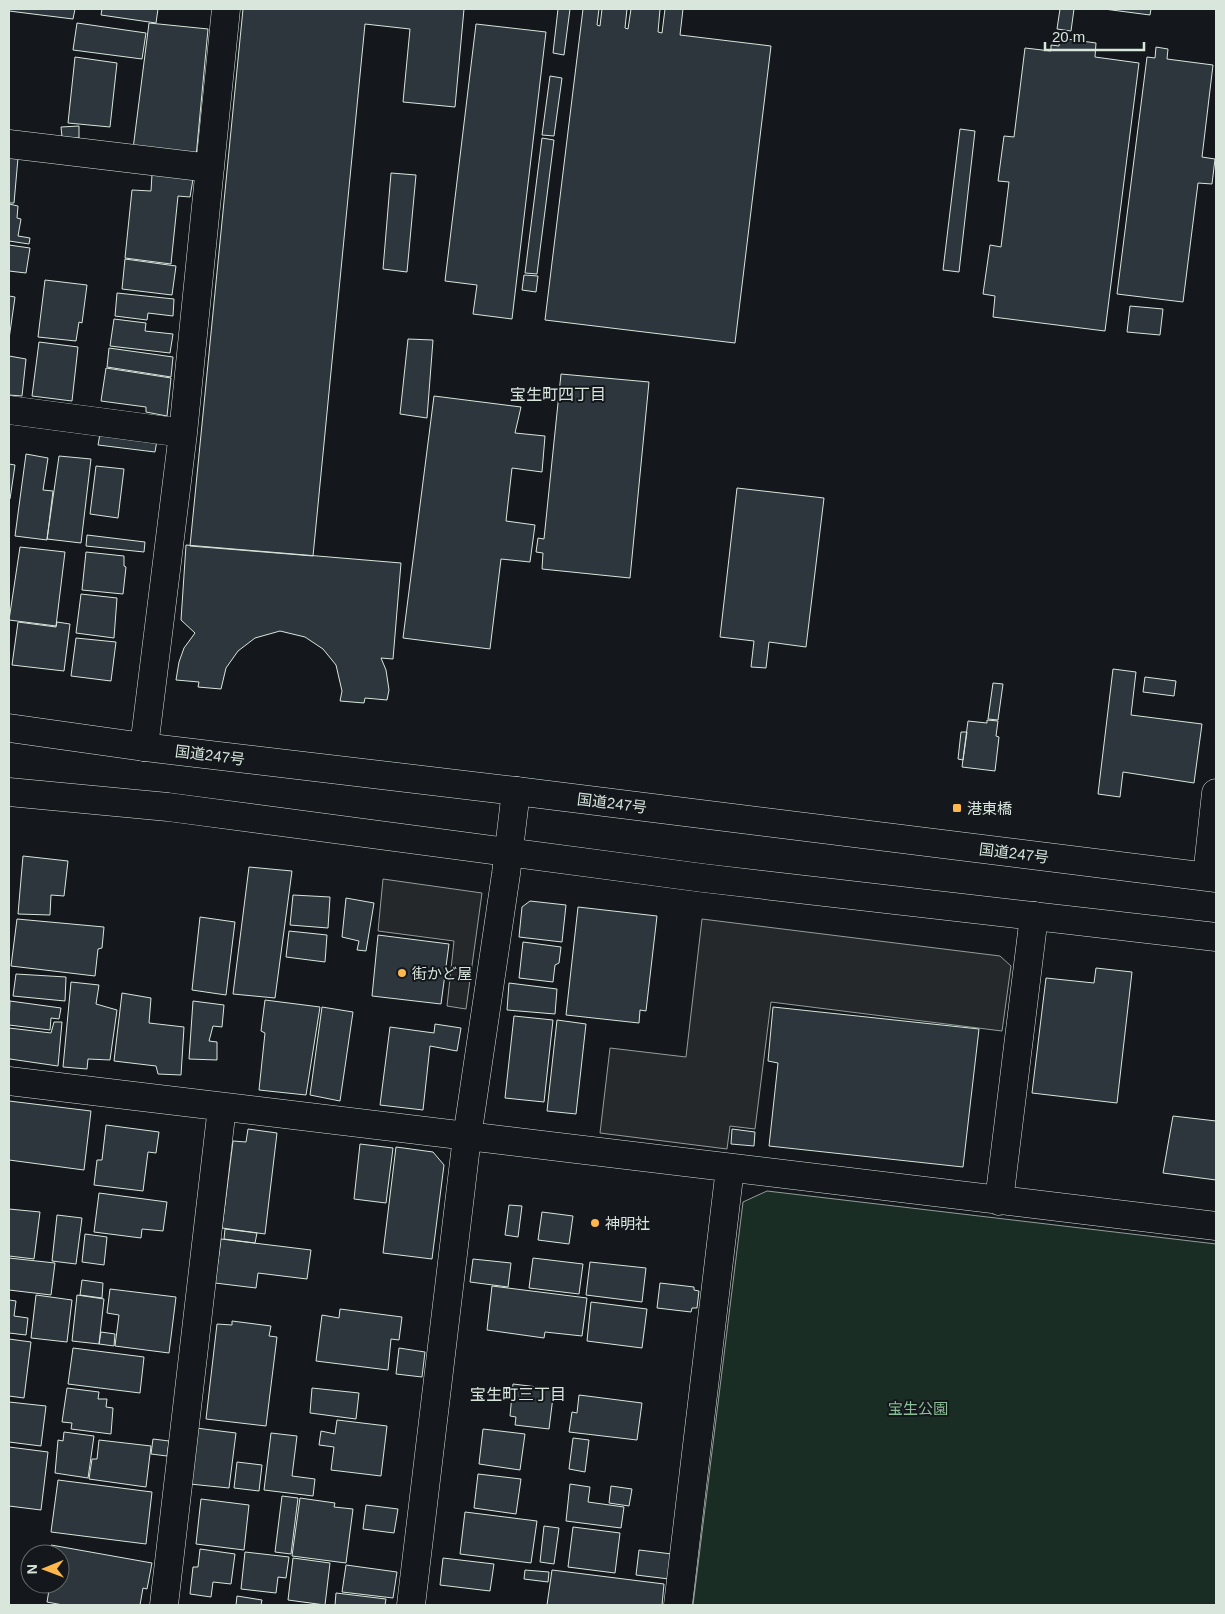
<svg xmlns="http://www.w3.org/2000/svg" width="1225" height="1614" font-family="Helvetica,'Noto Sans JP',sans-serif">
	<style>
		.green { fill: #1a2d24; stroke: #939e99 }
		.parking { fill: #24282b; stroke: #939e99 }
		.building { fill: #2c363c; stroke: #d8e6dc }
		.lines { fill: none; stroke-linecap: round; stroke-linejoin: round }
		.street-casing { stroke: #d8e6dc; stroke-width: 29 }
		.highway-casing { stroke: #d8e6dc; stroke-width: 29 }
		.street { stroke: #14181c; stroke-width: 28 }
		.highway { stroke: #14181c; stroke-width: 28 }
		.poi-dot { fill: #ffb74d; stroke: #14181c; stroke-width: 2 }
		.labels { text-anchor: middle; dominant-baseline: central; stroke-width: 4; stroke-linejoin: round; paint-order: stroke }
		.street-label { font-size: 15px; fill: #d8e6dc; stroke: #14181c }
		.poi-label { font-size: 15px; fill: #d8e6dc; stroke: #14181c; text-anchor: start }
		.park-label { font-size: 15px; fill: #8ac095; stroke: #14181c }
		.neighbourhood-label { font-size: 16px; fill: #d8e6dc; stroke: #14181c }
	</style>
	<rect width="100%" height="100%" fill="#14181c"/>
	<path class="green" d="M767,1191L1216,1244V1605H693L743,1202Z"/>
	<path class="parking" d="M383,879L482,893L466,1009L447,1006L454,941L378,931Z
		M702,919L1000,956L1011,966L1002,1031L771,1002L755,1129L730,1126L727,1149L600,1133L610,1048L686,1057Z"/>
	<path class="building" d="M9,9H75L73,19L9,11Z
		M102,9H158L156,23L101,15Z
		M243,9H464L455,107L403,102L410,29L365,24L313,556L190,546Z
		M558,9H570L564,55L553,53Z
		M583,9H599L597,25L600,26L602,9H627L625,28L628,29L631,9H660L658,32L662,33L665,9H683L680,35L771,46L735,343L545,320Z
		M1060,9H1074L1071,31L1057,29Z
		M1104,9H1151L1150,15Z
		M77,23L146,33L142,59L73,50Z
		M149,23L208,29L196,157L133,149Z
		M476,24L546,32L512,319L473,314L477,285L445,281Z
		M1060,38L1096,43L1095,57L1139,63L1105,331L993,317L995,296L983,294L990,245L1001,247L1009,182L998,181L1004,136L1014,137L1025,48L1051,51V45L1059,46Z
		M1156,47L1168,49L1167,59L1213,65L1202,157L1215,159L1212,184L1198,183L1183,302L1117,294L1147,57L1155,58Z
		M75,57L117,63L110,127L68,123Z
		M550,76L562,78L554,136L542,135Z
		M79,126V138L62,137L61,127Z
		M960,129L975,131L959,272L943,270Z
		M542,138L554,140L537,274L525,273Z
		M9,157L18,158L14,203H9Z
		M391,173L416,175L407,272L383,269Z
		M152,174L193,179L190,197L178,196L171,264L125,258L132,190L151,191Z
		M9,204L18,206L17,218L21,219L18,236L30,238L29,244L9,241Z
		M9,245L30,248L26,273L9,271Z
		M125,259L176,266L172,295L122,289Z
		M524,275L538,276L536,292L522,290Z
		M45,280L87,285L82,323L79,322L76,341L38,337Z
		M117,293L174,299L173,316L148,313L147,320L115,316Z
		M9,296L15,297L9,339Z
		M1130,306L1163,309L1160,335L1127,332Z
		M114,319L146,323L145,331L173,334L170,353L110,346Z
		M408,339L433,340L427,418L400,414Z
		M39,342L78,347L72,401L32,396Z
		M109,348L173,357L171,377L107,367Z
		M9,356L26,359L22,396L9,395Z
		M106,368L171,378L167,416L146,412V407L101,401Z
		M561,374L649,382L630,578L542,569L543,553L536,552L538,538L544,539Z
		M434,396L521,407L515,433L545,436L542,472L512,468L506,521L535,525L530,562L501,559L490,649L403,638Z
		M100,434L157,440L155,452L98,445Z
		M26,454L48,458L43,490L53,491L47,540L15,536Z
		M59,456L91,459L81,543L47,539Z
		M9,464L15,465L10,499H9Z
		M96,466L124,469L118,518L90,514Z
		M737,488L824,498L806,647L769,642L766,668L751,667L754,641L720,637Z
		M87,535L145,542L144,552L86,546Z
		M186,545L401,563L393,659L381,658L386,670L389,690L387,700L365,698L364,703L340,701L342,691L336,665L323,649L305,637L280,631L255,638L238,651L226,668L221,689L198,687L199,682L176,680L179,662L184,648L195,633L181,620Z
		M20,547L65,552L56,626L9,620Z
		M86,552L124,556V566L126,567L123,594L82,590Z
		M81,594L117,598L114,638L76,633Z
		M18,622L56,627L57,622L70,624L64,671L12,665Z
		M76,638L116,642L111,681L71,676Z
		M1113,669L1136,672L1131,715L1202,724L1194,783L1123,772L1120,797L1098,794Z
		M1145,677L1176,681L1174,696L1143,692Z
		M993,683L1003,684L998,720L988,719Z
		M987,720L998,721L996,736L999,737L995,771L962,767L968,721L987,723Z
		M961,732H967L963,760L958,759Z
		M23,856L68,861L64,896L51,895L50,915L18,914Z
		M249,867L292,871L275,998L233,994Z
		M293,895L330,897L328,928L290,925Z
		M346,898L374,903L366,951L357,950L359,941L342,937Z
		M530,901L566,905L562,942L519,937L522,907Z
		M578,907L657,916L646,1011L640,1010L639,1023L566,1015Z
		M200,917L235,922L226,995L192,990Z
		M17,919L104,927L102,948L98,949L95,976L11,966Z
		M289,931L327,935L325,962L286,957Z
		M378,935L449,944L441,1004L372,996Z
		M523,942L561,947L559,963L555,965L553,982L519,978Z
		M1096,968L1132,972L1117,1103L1032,1093L1046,978L1094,983Z
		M16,974L66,977L65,1001L13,996Z
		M71,982L99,985L96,1004L117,1010L110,1060L88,1059L87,1069L63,1067Z
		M509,983L557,989L555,1014L507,1010Z
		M122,993L151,998L149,1023L184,1027L181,1075L158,1074L156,1066L114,1061Z
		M265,1000L320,1007L306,1095L259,1090L265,1033L261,1031Z
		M10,1001L61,1008L59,1019L51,1018L50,1030L9,1025Z
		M193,1001L224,1005L222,1027L213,1026L209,1041L217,1042V1060L189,1059Z
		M322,1007L353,1012L340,1101L310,1095Z
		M773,1007L979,1029L963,1167L769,1146L778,1063L768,1061Z
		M514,1016L553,1020L544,1102L505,1098Z
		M557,1020L586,1024L576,1114L547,1111Z
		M54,1022H62L58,1066L10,1059L9,1057V1028L51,1033Z
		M435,1024L461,1028L457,1051L430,1046L423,1110L380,1105L390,1027L434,1033Z
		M9,1101L91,1111L84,1170L9,1160Z
		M1173,1116L1216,1121V1180L1163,1173Z
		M106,1125L159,1132L156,1153L148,1152L143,1191L94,1185L97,1160H102Z
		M248,1129L277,1133L265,1234L222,1228L233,1141L246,1142Z
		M732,1129L755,1132L754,1146L731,1144Z
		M360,1144L393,1148L386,1203L354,1199Z
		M396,1147L433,1152L444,1165L432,1259L383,1253Z
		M99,1193L167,1202L163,1231L142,1229L141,1238L94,1232Z
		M509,1205L522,1206L518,1237L505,1235Z
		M9,1209L40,1212L34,1259L9,1256Z
		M542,1212L573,1216L569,1244L538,1240Z
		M57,1215L82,1218L76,1264L52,1261Z
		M225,1229L257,1233L255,1243L224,1239Z
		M85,1234L107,1237L104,1265L82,1262Z
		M221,1239L311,1250L307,1279L258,1273L256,1288L215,1283Z
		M9,1258L55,1263L51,1295L9,1290Z
		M533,1258L583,1264L579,1294L529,1288Z
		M473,1259L511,1263L508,1287L470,1282Z
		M590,1262L646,1268L642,1302L586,1295Z
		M82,1280L103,1283L102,1298L80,1295Z
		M660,1283L694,1287V1290L699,1291L697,1308H692L691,1312L657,1308Z
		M492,1286L587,1298L582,1336L545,1332L544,1338L487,1330Z
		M110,1289L176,1297L169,1353L115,1346L119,1315L107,1313Z
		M36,1295L72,1300L67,1342L31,1338Z
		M77,1295L104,1299L99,1344L72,1341Z
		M9,1300L16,1301L14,1316L28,1318L26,1335L9,1333Z
		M591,1302L647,1309L642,1348L587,1341Z
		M340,1309L402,1317L399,1340L391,1339L388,1370L316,1361L322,1315L339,1318Z
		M232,1321L271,1326L269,1336L277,1337L266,1426L206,1419L217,1324L232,1325Z
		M101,1332L115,1334L114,1346L99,1344Z
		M9,1339L31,1342L24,1398L9,1396Z
		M73,1348L144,1357L140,1393L68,1384Z
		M399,1348L425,1352L422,1377L396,1374Z
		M513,1384L554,1389L549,1429L515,1425L516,1417L510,1416Z
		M67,1388L99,1392L98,1399H107L106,1407L113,1408L111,1434L71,1429L72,1423L62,1422Z
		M312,1388L359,1393L356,1419L310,1413Z
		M579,1395L642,1403L637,1440L569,1432L572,1412L577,1413Z
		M9,1402L46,1406L41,1446L9,1442Z
		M337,1420L387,1426L381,1476L331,1470L334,1447L319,1445L321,1431L335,1434Z
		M196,1428L236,1433L229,1488L190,1484Z
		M483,1429L525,1434L520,1470L479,1464Z
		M64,1432L94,1436L88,1478L55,1473L58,1440L63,1441Z
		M271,1433L297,1436L292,1476L315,1479L313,1496L264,1490Z
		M573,1438L589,1440L585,1472L569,1469Z
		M153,1439L169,1441L167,1456L151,1454Z
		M99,1440L151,1446L146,1487L89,1479L92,1459H97Z
		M9,1447L48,1452L41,1510L9,1506Z
		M237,1462L262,1465L259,1491L234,1488Z
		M478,1474L521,1479L516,1514L474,1508Z
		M58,1480L152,1492L146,1544L51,1532Z
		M570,1484L590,1487L588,1502L624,1507L621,1528L566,1521Z
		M611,1486L632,1489L629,1506L609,1503Z
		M282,1496L298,1498L291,1554L275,1552Z
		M300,1498L335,1503L334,1507L353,1509L346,1563L292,1556Z
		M201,1499L249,1505L244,1550L196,1544Z
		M366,1505L398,1509L394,1533L363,1529Z
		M465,1512L537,1521L531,1563L460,1554Z
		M544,1526L559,1528L554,1564L540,1562Z
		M573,1527L620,1533L615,1573L568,1567Z
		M51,1545L152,1563L147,1589L143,1588L140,1605H63L47,1602L50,1584H60V1554H49Z
		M200,1549L235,1554L231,1584L213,1582L211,1597L190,1594L193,1567H198Z
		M639,1550L672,1554L669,1579L636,1575Z
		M245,1552L289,1557L286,1578L278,1577L276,1593L241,1589Z
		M293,1558L330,1563L325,1605L288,1600Z
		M443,1558L494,1564L490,1591L440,1585Z
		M346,1565L397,1572L393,1598L342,1592Z
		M525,1570L549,1572L548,1582L524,1579Z
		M552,1570L664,1584L662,1605H547Z
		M336,1593L386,1599L385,1605H335Z
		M237,1596L262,1600L261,1605H236Z"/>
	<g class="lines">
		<defs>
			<path id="street" d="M9,144L210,168
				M9,410L183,433
				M144,747L183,433L226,9
				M1207,876L1216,793
				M9,1081L1216,1226
				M999,1201L1034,916
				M164,1605L222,1107
				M411,1605L467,1137L506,874L516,791
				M678,1605L730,1168"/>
			<path id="highway" d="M9,728L144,747L516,791L1216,878
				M9,792L168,807L703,878L1216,937"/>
		</defs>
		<use href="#street" class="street-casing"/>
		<use href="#highway" class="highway-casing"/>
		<use href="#street" class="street"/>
		<use href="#highway" class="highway"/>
	</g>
	<g class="poi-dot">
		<rect x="952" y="803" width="10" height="10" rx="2.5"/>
		<circle cx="402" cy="973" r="5"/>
		<circle cx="595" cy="1223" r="5"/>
	</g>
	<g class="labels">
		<g class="street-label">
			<text transform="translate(210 755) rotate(7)">国道247号</text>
			<text transform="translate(612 803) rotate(7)">国道247号</text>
			<text transform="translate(1014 853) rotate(7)">国道247号</text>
		</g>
		<g class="poi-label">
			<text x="967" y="808">港東橋</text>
			<text x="412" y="973">街かど屋</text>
			<text x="605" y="1223">神明社</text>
		</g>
		<g class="park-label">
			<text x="918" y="1408">宝生公園</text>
		</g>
		<g class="neighbourhood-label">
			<text x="558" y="394">宝生町四丁目</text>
			<text x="518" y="1394">宝生町三丁目</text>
		</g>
	</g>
	<rect width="1225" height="1614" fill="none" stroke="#d8e6dc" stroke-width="20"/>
	<g transform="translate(45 1569) rotate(269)"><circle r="24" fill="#14181c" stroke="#626a69"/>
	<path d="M0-4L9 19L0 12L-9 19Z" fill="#ffb74d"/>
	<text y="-8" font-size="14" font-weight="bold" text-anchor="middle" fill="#d8e6dc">N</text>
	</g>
	<path d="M1045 42v8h99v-8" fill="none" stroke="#d8e6dc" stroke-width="2.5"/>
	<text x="1052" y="42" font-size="15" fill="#d8e6dc" stroke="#14181c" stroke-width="4" paint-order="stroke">20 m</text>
</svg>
